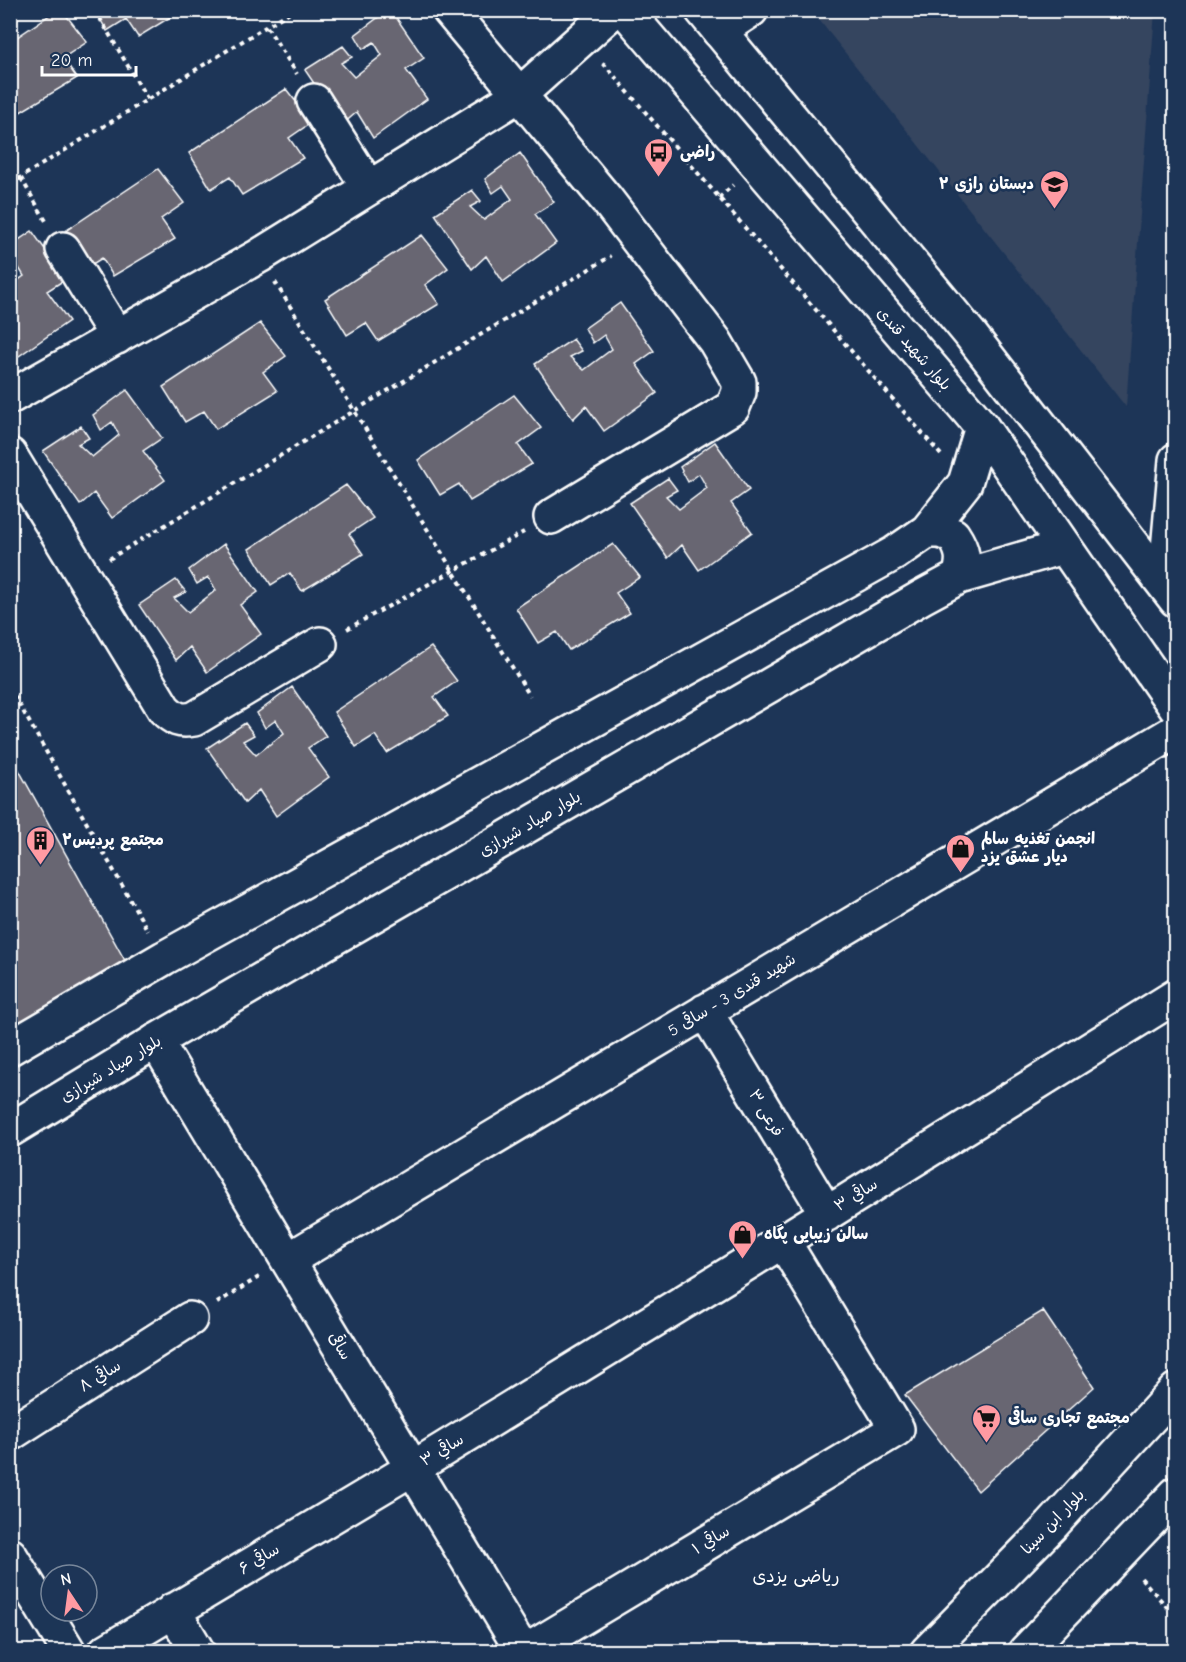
<svg xmlns="http://www.w3.org/2000/svg" width="1186" height="1662" font-family="'Comic Neue','Playpen Sans Arabic',sans-serif">
	<style>
		.built { fill: #34445f }
		.building { fill: #686672; stroke: #fff; stroke-width: 1.5 }
		.lines { fill: none; stroke-linecap: round; stroke-linejoin: round }
		.minor-casing { stroke: #fff; stroke-width: 38 }
		.major-casing { stroke: #fff; stroke-width: 38 }
		.path { stroke: #fff; stroke-width: 4; stroke-dasharray: 4.5 4.5; stroke-linecap: butt }
		.minor { stroke: #1d3557; stroke-width: 33 }
		.major { stroke: #1d3557; stroke-width: 33 }
		.labels { text-anchor: middle; dominant-baseline: central; stroke-width: 5; stroke-linejoin: round; paint-order: stroke }
		.poi-label { font-size: 16px; font-weight: bold; fill: #fff; stroke: #1d3557; text-anchor: start }
		.street-label { font-size: 16px; fill: #fff; stroke: #1d3557 }
		.neighbourhood-label { font-size: 18px; fill: #fff; stroke: #1d3557 }
	</style>
	<rect width="100%" height="100%" fill="#1d3557"/>
	<filter id="ink" filterUnits="userSpaceOnUse"><feTurbulence type="fractalNoise" baseFrequency=".0167" numOctaves="2"/><feDisplacementMap in="SourceGraphic" scale="12" xChannelSelector="R" yChannelSelector="G"/><feConvolveMatrix kernelMatrix="1 2 1 2 8 2 1 2 1" color-interpolation-filters="sRGB"/></filter>
	<g filter="url(#ink)">
		<path class="built" d="M812,11H1155L1126,407Z"/>
		<path class="building" d="M57,10H62L87,42L63,58L77,78L17,114L10,105V42Z
			M95,10H182L138,37L126,19L107,31Z
			M388,10H391L424,58L406,70L427,99L373,138L357,112L342,125L305,70L343,46L352,57L341,63L354,77L382,55L374,42L363,49L355,35Z
			M286,89L312,122L289,138L303,158L242,195L230,177L211,189L189,153Z
			M520,153L554,202L535,214L556,243L503,282L486,256L472,269L435,214L472,190L481,201L470,207L484,220L512,199L503,186L493,193L485,179Z
			M158,169L184,203L161,219L175,239L113,276L102,258L83,270L61,234Z
			M32,231L66,279L47,291L69,321L16,358L10,351V286L24,276L16,263L10,267V246Z
			M422,235L448,268L425,285L439,304L378,341L366,323L347,335L325,299Z
			M620,303L654,351L636,364L657,393L604,431L586,406L573,419L535,364L573,339L582,351L570,357L584,370L612,349L604,335L593,343L585,328Z
			M260,323L286,356L263,372L277,391L216,429L204,411L185,422L163,387Z
			M127,390L162,438L143,451L165,480L112,518L94,493L80,505L43,451L81,426L89,438L78,444L92,457L119,435L112,422L101,430L93,415Z
			M514,395L541,428L518,445L532,464L470,501L459,484L440,495L418,460Z
			M715,442L749,490L731,503L752,532L699,570L682,545L668,558L630,503L668,478L677,490L666,496L679,509L707,488L699,474L688,482L680,467Z
			M346,485L373,518L349,534L363,554L302,591L290,573L271,585L249,549Z
			M224,544L258,592L240,605L261,634L207,672L190,647L176,660L139,605L176,580L186,592L174,598L188,612L216,590L208,577L197,584L189,570Z
			M613,544L640,577L616,593L630,613L569,650L557,632L538,643L516,608Z
			M431,647L457,681L434,697L448,716L387,753L375,735L356,747L334,712Z
			M292,687L326,736L308,748L329,777L276,816L259,790L245,803L207,748L245,723L254,735L243,741L256,755L284,733L276,720L265,728L257,713Z
			M10,754L133,975L10,1048Z
			M1043,1311L1094,1387L978,1491L905,1395Z"/>
		<g class="lines">
			<defs>
				<path id="minor" d="M449,10L607,200L715,341L739,382V392L733,407L551,517
					M719,31L751,10
					M314,101L369,188
					M63,249L117,337
					M10,397L259,256L519,95L614,10
					M10,455L164,709C174,719 180,722 194,719L320,644
					M1165,584L1176,460
					M705,1011L827,1214
					M156,1041L523,1652
					M288,1260L1176,731
					M10,1434L190,1319
					M10,1555L69,1652
					M173,1610L198,1652
					M105,1652L413,1468L783,1241L1176,996
					M525,1652L897,1429L783,1241"/>
				<path id="major" d="M625,10L982,427L1176,708
					M702,10L970,334L1176,600
					M927,531H939L953,535C963,550 965,559 959,577
					M10,1048L164,958L895,553L927,531L965,483L982,427
					M10,1130L156,1041L922,597L959,577L1063,547
					M927,1652L1051,1526L1176,1390
					M1025,1652L1176,1494"/>
			</defs>
			<use href="#minor" class="minor-casing"/>
			<use href="#major" class="major-casing"/>
			<path class="path" d="M95,10L148,100
				M267,27L297,74
				M603,63L941,455
				M21,178L46,221
				M10,184L293,10
				M719,198L733,185
				M275,282L530,696
				M109,559L611,256
				M347,629L524,532
				M10,688L148,931
				M217,1303L259,1277
				M1141,1578L1176,1617"/>
			<use href="#minor" class="minor"/>
			<use href="#major" class="major"/>
		</g>
	</g>
	<defs>
		<symbol id="bus-pin" viewBox="-11 -11 22 30"><path d="M0 17L-7.5 6A9.5 9.5 0 1 1 7.5 6Z" fill="#ff9aa2" stroke="#1d3557"/><path d="M-5-6H5V4H4V6H2V4H-2V6H-4V4H-5ZM-3.5-4V0h7V-4ZM-3.5 1.2v1.5H-2V1.2ZM2 1.2v1.5H3.5V1.2Z" fill="#111"/></symbol>
		<symbol id="school-pin" viewBox="-11 -11 22 30"><path d="M0 17L-7.5 6A9.5 9.5 0 1 1 7.5 6Z" fill="#ff9aa2" stroke="#1d3557"/><path d="M0-5L7-2L0 1L-7-2ZM-4 1L0 2.5L4 1V4Q0 6-4 4Z" fill="#111"/></symbol>
		<symbol id="building-pin" viewBox="-11 -11 22 30"><path d="M0 17L-7.5 6A9.5 9.5 0 1 1 7.5 6Z" fill="#ff9aa2" stroke="#1d3557"/><path d="M-4-6H4V6H1V3H-1V6H-4ZM-2.5-4.3h1.7v1.8h-1.7ZM.8-4.3h1.7v1.8H.8ZM-2.5-1h1.7V.8h-1.7ZM.8-1h1.7V.8H.8Z" fill="#111"/></symbol>
		<symbol id="shop-pin" viewBox="-11 -11 22 30"><path d="M0 17L-7.5 6A9.5 9.5 0 1 1 7.5 6Z" fill="#ff9aa2" stroke="#1d3557"/><path d="M-5-2.5h2.3a2.7 3.5 0 0 1 5.4 0H5L5.5 6h-11ZM-1.5-2.5h3a1.5 2.3 0 0 0-3 0Z" fill="#111"/></symbol>
		<symbol id="supermarket-pin" viewBox="-11 -11 22 30"><path d="M0 17L-7.5 6A9.5 9.5 0 1 1 7.5 6Z" fill="#ff9aa2" stroke="#1d3557"/><path d="M-6-5.5h2.5l.6 2H6L4.5 2H-2.5L-4.4-4H-6ZM-1.5 3.2a1.3 1.3 0 1 0 .1 0ZM3 3.2a1.3 1.3 0 1 0 .1 0Z" fill="#111"/></symbol>
	</defs>
	<g fill-rule="evenodd">
		<use href="#bus-pin" x="642" y="136" width="33" height="45"/>
		<use href="#school-pin" x="1038" y="168" width="33" height="45"/>
		<use href="#building-pin" x="24" y="824" width="33" height="45"/>
		<use href="#shop-pin" x="944" y="832" width="33" height="45"/>
		<use href="#shop-pin" x="726" y="1218" width="33" height="45"/>
		<use href="#supermarket-pin" x="970" y="1402" width="33" height="45"/>
	</g>
	<g class="labels">
		<g class="poi-label">
			<text x="680" y="152">راضی</text>
			<text x="1034" y="184" text-anchor="end">دبستان رازی ۲</text>
			<text x="981" y="839">انجمن تغذیه سالم<tspan x="981" dy="18">دیار عشق یزد</tspan></text>
			<text x="62" y="840">مجتمع پردیس۲</text>
			<text x="764" y="1234">سالن زیبایی پگاه</text>
			<text x="1008" y="1418">مجتمع تجاری ساقی</text>
		</g>
		<g class="street-label">
			<text transform="translate(914 349) rotate(49)">بلوار شهید قندی</text>
			<text transform="translate(530 824) rotate(-30)">بلوار صیاد شیرازی</text>
			<text transform="translate(732 995) rotate(-31)">شهید قندی 3 - ساقی 5</text>
			<text transform="translate(111 1069) rotate(-31)">بلوار صیاد شیرازی</text>
			<text transform="translate(766 1113) rotate(59)">فرعی ۳</text>
			<text transform="translate(856 1195) rotate(-32)">ساقي ۳</text>
			<text transform="translate(340 1346) rotate(59)">ساقی</text>
			<text transform="translate(100 1376) rotate(-32)">ساقي ۸</text>
			<text transform="translate(442 1450) rotate(-31)">ساقي ۳</text>
			<text transform="translate(1053 1522) rotate(-46)">بلوار ابن سینا</text>
			<text transform="translate(711 1540) rotate(-31)">ساقي ۱</text>
			<text transform="translate(259 1559) rotate(-31)">ساقي ۶</text>
		</g>
		<g class="neighbourhood-label">
			<text x="796" y="1576">ریاضی یزدی</text>
		</g>
	</g>
	<rect width="1186" height="1662" fill="none" stroke="#1d3557" stroke-width="36"/>
	<rect x="18" y="18" width="1150" height="1626" fill="none" stroke="#fff" stroke-width="2" filter="url(#ink)"/>
	<g transform="translate(69 1593) rotate(347)"><circle r="28" fill="#1d3557" stroke="#77869a" stroke-width="1.5"/>
	<path d="M0-4.5L10 22L0 15L-10 22Z" fill="#ff9aa2"/>
	<text y="-9" font-size="16" font-weight="bold" text-anchor="middle" fill="#ffffff">N</text>
	</g>
	<path d="M42 66v9h94v-9" fill="none" stroke="#ffffff" stroke-width="3"/>
	<text x="51" y="66" font-size="18" fill="#ffffff" stroke="#1d3557" stroke-width="4.5" paint-order="stroke">20 m</text>
</svg>
